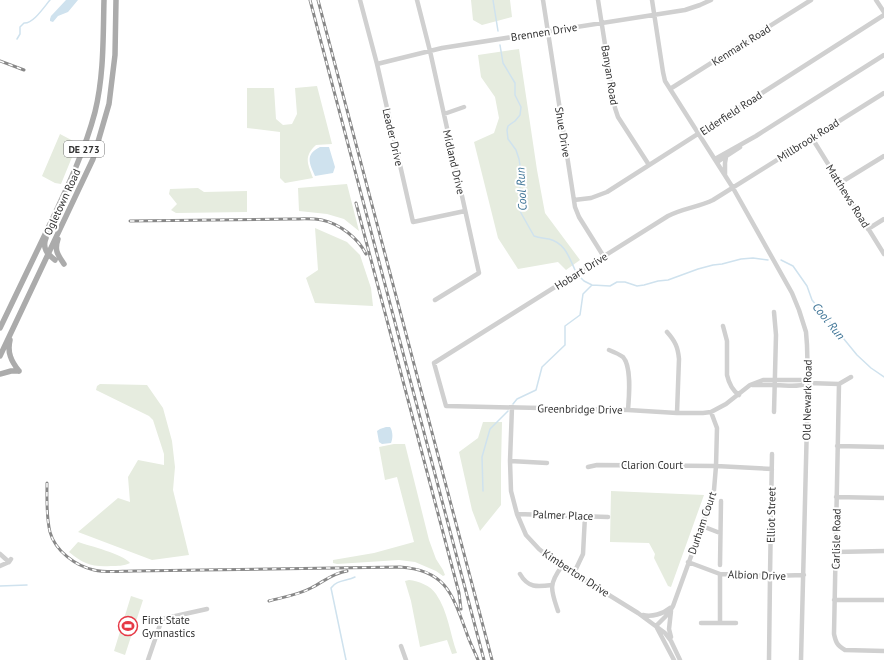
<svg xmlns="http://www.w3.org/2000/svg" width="884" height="660" font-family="'PT Sans',sans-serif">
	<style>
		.green { fill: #e6ecdf }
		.water { fill: #cfe2ee }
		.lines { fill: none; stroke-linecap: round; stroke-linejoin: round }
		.stream { stroke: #cfe2ee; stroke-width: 1.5 }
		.minor { stroke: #d0d0d0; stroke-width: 4.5 }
		.major { stroke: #ababab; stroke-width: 5.5 }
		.rail-casing { stroke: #888; stroke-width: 3 }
		.rail { stroke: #fff; stroke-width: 1.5; stroke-dasharray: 4.5; stroke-linecap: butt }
		.labels { text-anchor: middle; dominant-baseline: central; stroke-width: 4; stroke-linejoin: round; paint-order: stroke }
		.shield { fill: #fff; stroke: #707070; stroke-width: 1 }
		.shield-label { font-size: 10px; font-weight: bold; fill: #333 }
		.street-label { font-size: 11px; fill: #333; stroke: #fff }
		.poi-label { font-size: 11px; fill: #333; stroke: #fff; text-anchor: start }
		.water-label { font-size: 12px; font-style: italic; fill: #3f7597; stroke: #fff }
	</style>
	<rect width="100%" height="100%" fill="#fff"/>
	<path class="green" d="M471,0H510L512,17L482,25L473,20Z
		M519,49L537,170L545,213L580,260L566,270L558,262L518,269L498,238L474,142L494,133L499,118L495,97L481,77L478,55Z
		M317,86L332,144L316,145C303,157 308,164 313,178L285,183L280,178V132L247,128V88H274L276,119L283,125L292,124L297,114L295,88Z
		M60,134L77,143V145L61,184L55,183L42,176Z
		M347,184L359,231L344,219L327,214L299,211L298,188Z
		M198,188L204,192L247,191V212L176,213L171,210L177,204L169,194L170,189Z
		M315,228L347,242L360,255L371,288L373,306L315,303L306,278L318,270Z
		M100,384L147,385L163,408L172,441L175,467L173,490L189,555L152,560L78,532L118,498L130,502L128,477L138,460L164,465V454L153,420L149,416L96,390L97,386Z
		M483,422H502L501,465V505L480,531L472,510L459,452L478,438Z
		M394,444H405L429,540L436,559L443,570L445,575L443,576L436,571L415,562L399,560L337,564L333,563V560L374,553L414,542L397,477L385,480L379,447Z
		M611,491L704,495L671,587L668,586L654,558L655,554L649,543L610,542Z
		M78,542C90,546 123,554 130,563C124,566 117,566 111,566C91,567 84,564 69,552Z
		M409,580C419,581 431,586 436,594C448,611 450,634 457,653L452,654L447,640L420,647L411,601L405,581Z
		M131,596L143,600L125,655L114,651Z"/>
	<path class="water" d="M66,0H78L68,12L58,16L53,22L50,21V19L51,16Z
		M320,147H329L335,167L333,173L315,176C310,164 304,155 320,147Z
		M386,427H390C393,431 393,438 391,443L382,444L379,442L377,431L380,429Z"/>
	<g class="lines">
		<path class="stream" d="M493,0L498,31
			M17,39L20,34V27L24,23C33,24 44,7 50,0
			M500,45L503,63L515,83V95L521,107L520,115L515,121L508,126L507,130L508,139L516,150L519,159L521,172L519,204L521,213L534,236C539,238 544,238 549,239C565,243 569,257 575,270
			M781,260L793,266L807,286L812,300L857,355L871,368L884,377
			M580,277L584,281L592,285L610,286L617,282H625L637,286L644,285L658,281L668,280L698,269L713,265L722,264L741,259L753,258L768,260
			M513,404L517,399L536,390L542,367L565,345V326L580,315L583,294L592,285
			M483,491L482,457L490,429L508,411
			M0,586L27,585
			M346,660L331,588C336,580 347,581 355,577"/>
		<path class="minor" d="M360,0L377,64L413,222L465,211
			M417,0L430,51L479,273L435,300
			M543,0L575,207L579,217L604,257
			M598,0L615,108L618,117L649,165
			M652,0L663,72L665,81L733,188L792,293L799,310L806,332L807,345L808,383L801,660
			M876,0L884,12
			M377,64L442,48L685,10L700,5L711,0
			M670,89L811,0
			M444,114L464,107
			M812,138L884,254
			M715,159L756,136L884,55
			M717,162L740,147
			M725,175V163L726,157
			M840,183L884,156
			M574,200L591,198L607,192L884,15
			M868,229L884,219
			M774,312L776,335L774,412
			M723,326L727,341V375C729,384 732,390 739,395
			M667,332C675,341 678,347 679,359L677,413
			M609,350C614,352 619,354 623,357C632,367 629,397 628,410
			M851,377L839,384L808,383L801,380H763L750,385L726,404L711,412L703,413H677L628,410L446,406L434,363L668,216C683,208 699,207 713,200L884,93
			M839,384L834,634C836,643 837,645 845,650L884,651
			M752,385C760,385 768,385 775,385C786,385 798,388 808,383
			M512,407L510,461L511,491L517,514L526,535L539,549L554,561L638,613L665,633L671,641L680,660
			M837,446L884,447
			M510,461L547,463
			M588,467L597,465L716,466L772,469
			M836,497L884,498
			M517,514L608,517
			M702,526L720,533
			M835,552L884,551
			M0,554L9,562
			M688,562L720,574L770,576L804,575
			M720,565L721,501
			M0,566L9,562L11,559
			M574,573L583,554L585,516
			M520,574C528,588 537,587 552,585
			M834,600H884
			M558,611C551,590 548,585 562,566
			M643,615C652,617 663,614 670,608
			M701,623H736
			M720,623V574
			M656,626L668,614L673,606L702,526L714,490L716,466L717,428L711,412
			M657,628L674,660
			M671,637L669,629L671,611
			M401,646L406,660
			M148,660L162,619L207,609
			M769,660L770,576L772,454"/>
		<path class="major" d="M46,238C42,248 47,254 55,260
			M58,239C54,251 58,255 64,264
			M0,328C17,293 34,257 51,222C68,186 85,150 95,112C104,75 103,38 104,0
			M10,340C7,352 11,361 19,371
			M0,356L93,159L109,104L115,55L116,0
			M0,374L11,371H19"/>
		<defs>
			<path id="rail" d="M310,0L484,660
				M318,0L492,660
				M0,61L24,70
				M356,203L459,593L461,609
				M130,221L291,219C301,219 312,218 322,220C340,224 358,238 366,254
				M47,483C47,498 46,516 50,532C55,551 76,566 94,570C107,573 121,571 134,571L400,567C445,570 452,593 466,631C469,641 474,650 478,660
				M269,601C283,597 298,595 311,588C323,582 333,573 347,571"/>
		</defs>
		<use href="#rail" class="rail-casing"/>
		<use href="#rail" class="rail"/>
	</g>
	<defs>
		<symbol id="stadium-ring" viewBox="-11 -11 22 22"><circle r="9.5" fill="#fff" stroke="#e63946" stroke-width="1.5"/><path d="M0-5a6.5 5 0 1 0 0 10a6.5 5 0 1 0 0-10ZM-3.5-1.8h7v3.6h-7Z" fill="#e63946"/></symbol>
	</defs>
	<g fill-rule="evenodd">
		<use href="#stadium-ring" x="117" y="615" width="22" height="22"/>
	</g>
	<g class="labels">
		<rect class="shield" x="64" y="141" width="40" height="16" rx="3"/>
		<g class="shield-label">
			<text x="84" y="149">DE 273</text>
		</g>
		<g class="street-label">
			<text transform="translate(544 32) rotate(-9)">Brennen Drive</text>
			<text transform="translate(741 45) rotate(-32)">Kenmark Road</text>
			<text transform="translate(610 75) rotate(81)">Banyan Road</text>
			<text transform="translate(731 113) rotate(-33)">Elderfield Road</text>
			<text transform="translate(563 132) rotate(81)">Shue Drive</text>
			<text transform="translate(393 137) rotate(77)">Leader Drive</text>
			<text transform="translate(808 140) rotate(-32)">Millbrook Road</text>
			<text transform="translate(454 162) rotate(77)">Midland Drive</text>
			<text transform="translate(848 196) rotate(58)">Matthews Road</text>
			<text transform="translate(62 202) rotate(-65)">Ogletown Road</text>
			<text transform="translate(581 271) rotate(-32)">Hobart Drive</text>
			<text transform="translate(807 400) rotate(-89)">Old Newark Road</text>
			<text transform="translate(580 409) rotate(1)">Greenbridge Drive</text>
			<text x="652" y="465">Clarion Court</text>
			<text transform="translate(563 515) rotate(2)">Palmer Place</text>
			<text transform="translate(771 515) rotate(-89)">Elliot Street</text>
			<text transform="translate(702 523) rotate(-71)">Durham Court</text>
			<text transform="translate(836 539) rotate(-89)">Carlisle Road</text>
			<text transform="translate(576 573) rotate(33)">Kimberton Drive</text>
			<text transform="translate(757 575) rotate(2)">Albion Drive</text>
		</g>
		<g class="poi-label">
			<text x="142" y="620">First State<tspan x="142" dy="13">Gymnastics</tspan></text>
		</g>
		<g class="water-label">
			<text transform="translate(521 189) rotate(-93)">Cool Run</text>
			<text transform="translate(829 321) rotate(51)">Cool Run</text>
		</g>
	</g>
</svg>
